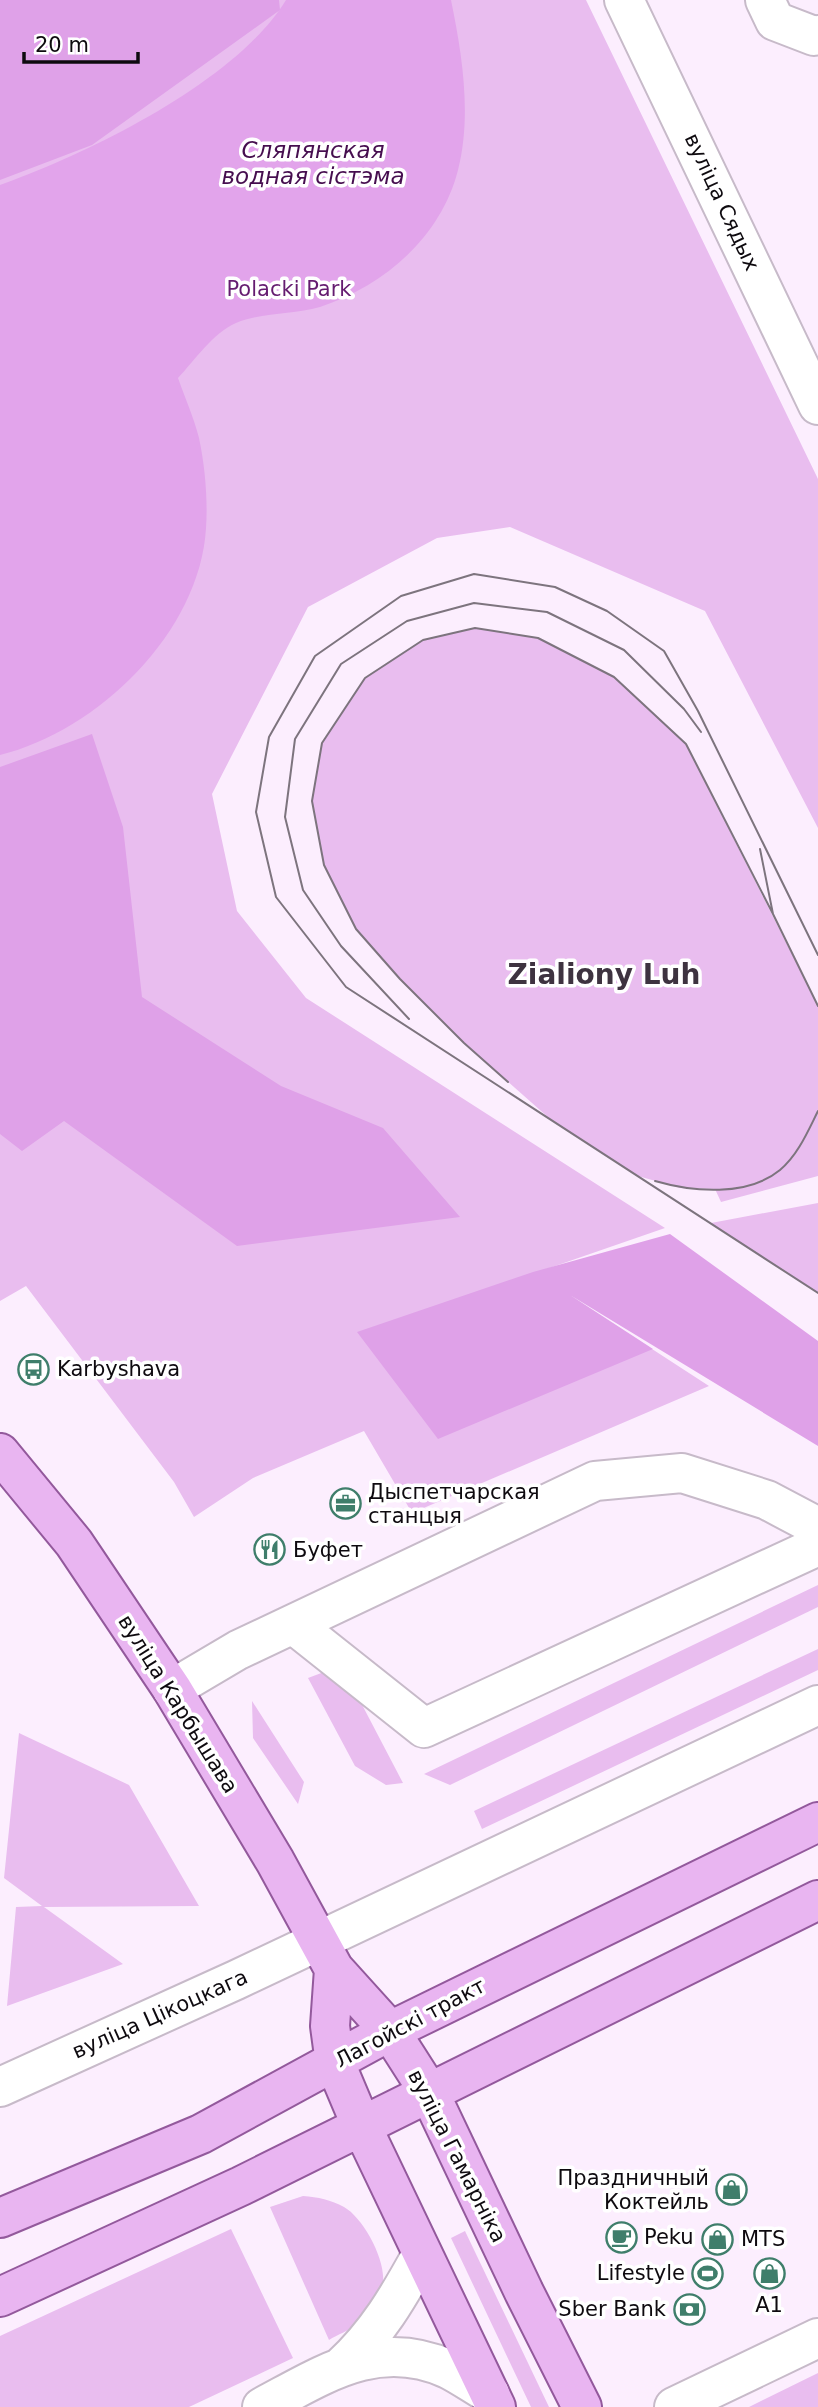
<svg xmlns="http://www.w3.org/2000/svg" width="818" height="2407" font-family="'DejaVu Sans',sans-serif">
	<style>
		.green { fill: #e9bdef }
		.forest { fill: #dfa1e8 }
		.water { fill: #e2a4eb }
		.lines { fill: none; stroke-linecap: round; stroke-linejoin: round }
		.minor-casing { stroke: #c7bac9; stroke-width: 42 }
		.major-casing { stroke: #93599c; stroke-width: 42 }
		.minor { stroke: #fff; stroke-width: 38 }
		.major { stroke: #e9b5f1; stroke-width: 38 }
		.tram { stroke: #7d747e; stroke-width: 2 }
		.labels { text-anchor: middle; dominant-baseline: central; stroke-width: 7; stroke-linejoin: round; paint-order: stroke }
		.street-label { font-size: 21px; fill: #0e0a0f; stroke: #fff }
		.park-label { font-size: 21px; fill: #651c70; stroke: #fff }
		.poi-label { font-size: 21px; fill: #0e0a0f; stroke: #fff; text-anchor: start }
		.water-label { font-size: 23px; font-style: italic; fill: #460e4f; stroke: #fff }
		.district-label { font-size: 28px; font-weight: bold; fill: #3e3340; stroke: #fff }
	</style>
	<rect width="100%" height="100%" fill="#fceefe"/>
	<path class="green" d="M0,0H586L818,479V828L705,611L510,527L437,538L308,607L212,794L237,911L306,998L665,1228L535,1273L709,1386L412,1513L364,1431L253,1478L194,1517L174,1482L26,1286L0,1301Z
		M475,628L538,638L614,677L686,744L818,1006V1176L721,1202L715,1189L680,1188L638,1176L549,1118L464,1043L400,979L356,929L324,865L312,801L322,743L365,678L423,640Z
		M818,1203V1293L711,1223Z
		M818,1585V1607L450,1785L424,1774Z
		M818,1649V1670L482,1829L474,1811Z
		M324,1672L358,1697L403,1783L386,1785L355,1766L308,1678Z
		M252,1701L304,1782L298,1804L253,1738Z
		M19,1733L129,1785L199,1906L44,1907L123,1964L7,2006L16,1907L42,1906L4,1878Z
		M303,2196C318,2197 331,2200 344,2207C364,2218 389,2265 382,2287C380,2294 362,2319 357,2324C350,2330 337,2335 329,2340L270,2207Z
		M231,2229L293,2358L189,2407H0V2336Z
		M465,2231L549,2407H531L451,2238Z
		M818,2373V2407H749Z"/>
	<path class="forest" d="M0,0H279L280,10L92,145L0,180Z
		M92,734L123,827L142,997L281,1086L383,1128L460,1217L237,1246L64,1121L22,1151L0,1134V767Z
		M670,1234L818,1341V1446L570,1295L653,1349L438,1439L357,1332L533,1272Z"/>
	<path class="water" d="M286,0H451C462,54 472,115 458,170C441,237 384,286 320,307C293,315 262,312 236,323C213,333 195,360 178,378C185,398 194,418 199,438C205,466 208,500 206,528C200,632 98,731 0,755V185C88,154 237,81 286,0Z"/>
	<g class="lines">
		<defs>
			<path id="minor" d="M624,0L818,405
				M765,0L775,21L814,36L818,35
				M293,1624L424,1728L818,1546
				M172,1689L238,1650L595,1481L682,1473L767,1500L818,1527
				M0,2087L236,1980L818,1705
				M341,2367C377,2334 399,2296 422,2254
				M262,2407C323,2375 377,2337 448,2369C462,2376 476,2386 490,2394
				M674,2407L818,2338"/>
			<path id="major" d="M0,1453L74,1543L172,1689L275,1861L334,1969L390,2031L429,2092L524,2292L582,2407
				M334,1969L330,2026L335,2063L362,2127L496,2407
				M0,2218L201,2134L390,2031L818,1822
				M0,2297L241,2186L818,1900"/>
		</defs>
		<use href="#minor" class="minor-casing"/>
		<use href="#major" class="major-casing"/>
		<use href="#minor" class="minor"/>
		<use href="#major" class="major"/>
		<path class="tram" d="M760,849L773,914L818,1006
			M818,955L698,711L664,651L607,611L555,587L474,574L401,596L315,656L269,737L256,812L276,897L346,987L818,1293
			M409,1019L341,946L303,890L285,817L295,739L341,664L407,621L474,603L547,612L624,650L684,709L701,732
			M508,1082L464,1043L400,979L356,929L324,865L312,801L322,743L365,678L423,640L475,628L538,638L614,677L686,744L773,914
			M655,1181C693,1192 747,1197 780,1170C798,1155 808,1131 818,1111"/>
	</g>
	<defs>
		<symbol id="bus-ring" viewBox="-11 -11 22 22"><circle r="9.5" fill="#fff" stroke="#3f7e6b" stroke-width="1.5"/><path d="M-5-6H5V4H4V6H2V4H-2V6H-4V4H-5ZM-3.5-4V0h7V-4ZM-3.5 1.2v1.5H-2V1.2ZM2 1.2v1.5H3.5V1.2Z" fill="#3f7e6b"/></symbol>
		<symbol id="office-ring" viewBox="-11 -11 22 22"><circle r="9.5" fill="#fff" stroke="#3f7e6b" stroke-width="1.5"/><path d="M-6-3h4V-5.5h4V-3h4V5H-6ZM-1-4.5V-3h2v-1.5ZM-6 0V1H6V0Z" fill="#3f7e6b"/></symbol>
		<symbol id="restaurant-ring" viewBox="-11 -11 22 22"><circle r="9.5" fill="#fff" stroke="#3f7e6b" stroke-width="1.5"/><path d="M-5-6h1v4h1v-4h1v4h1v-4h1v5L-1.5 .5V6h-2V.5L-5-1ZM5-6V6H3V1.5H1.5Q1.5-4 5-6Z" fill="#3f7e6b"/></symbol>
		<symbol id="shop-ring" viewBox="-11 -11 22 22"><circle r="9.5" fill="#fff" stroke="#3f7e6b" stroke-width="1.5"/><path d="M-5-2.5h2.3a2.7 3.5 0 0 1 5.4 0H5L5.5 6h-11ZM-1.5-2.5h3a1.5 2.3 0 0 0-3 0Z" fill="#3f7e6b"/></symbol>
		<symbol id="cafe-ring" viewBox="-11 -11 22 22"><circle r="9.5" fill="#fff" stroke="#3f7e6b" stroke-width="1.5"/><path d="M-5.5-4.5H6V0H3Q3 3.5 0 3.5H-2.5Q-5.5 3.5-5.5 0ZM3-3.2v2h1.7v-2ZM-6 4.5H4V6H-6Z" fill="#3f7e6b"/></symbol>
		<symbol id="stadium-ring" viewBox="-11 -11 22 22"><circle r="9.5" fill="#fff" stroke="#3f7e6b" stroke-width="1.5"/><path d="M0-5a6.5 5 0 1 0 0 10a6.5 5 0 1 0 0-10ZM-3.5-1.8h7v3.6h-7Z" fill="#3f7e6b"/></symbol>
		<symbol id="bank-ring" viewBox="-11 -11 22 22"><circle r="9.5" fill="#fff" stroke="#3f7e6b" stroke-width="1.5"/><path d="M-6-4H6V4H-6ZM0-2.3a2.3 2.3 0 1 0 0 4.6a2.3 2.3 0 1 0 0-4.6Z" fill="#3f7e6b"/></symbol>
	</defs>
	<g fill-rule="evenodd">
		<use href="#bus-ring" x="16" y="1352" width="35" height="35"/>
		<use href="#office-ring" x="328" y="1486" width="35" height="35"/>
		<use href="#restaurant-ring" x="252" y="1532" width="35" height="35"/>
		<use href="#shop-ring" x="714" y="2172" width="35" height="35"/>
		<use href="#cafe-ring" x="604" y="2220" width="35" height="35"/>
		<use href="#shop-ring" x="700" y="2222" width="35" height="35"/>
		<use href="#stadium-ring" x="690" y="2256" width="35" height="35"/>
		<use href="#shop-ring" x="752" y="2256" width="35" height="35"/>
		<use href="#bank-ring" x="672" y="2292" width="35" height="35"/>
	</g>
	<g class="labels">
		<g class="street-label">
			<text transform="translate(722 202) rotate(65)">вуліца Сядых</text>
			<text transform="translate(178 1704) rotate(58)">вуліца Карбышава</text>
			<text transform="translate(160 2014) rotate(-24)">вуліца Цікоцкага</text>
			<text transform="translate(410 2023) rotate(-28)">Лагойскі тракт</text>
			<text transform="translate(457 2156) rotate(63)">вуліца Гамарніка</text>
		</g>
		<g class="park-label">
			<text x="289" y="289">Polacki Park</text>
		</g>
		<g class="poi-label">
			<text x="57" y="1369">Karbyshava</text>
			<text x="368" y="1492">Дыспетчарская<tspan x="368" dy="24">станцыя</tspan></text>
			<text x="293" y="1550">Буфет</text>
			<text x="709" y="2178" text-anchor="end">Праздничный<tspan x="709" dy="24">Коктейль</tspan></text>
			<text x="644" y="2237">Peku</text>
			<text x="741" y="2239">MTS</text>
			<text x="685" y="2273" text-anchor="end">Lifestyle</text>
			<text x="769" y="2305" text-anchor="middle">A1</text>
			<text x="666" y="2309" text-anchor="end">Sber Bank</text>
		</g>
		<g class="water-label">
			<text x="313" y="150">Сляпянская<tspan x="313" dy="26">водная сістэма</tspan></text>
		</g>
		<g class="district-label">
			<text x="604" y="974">Zialiony Luh</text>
		</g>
	</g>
	<path d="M24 52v10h114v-10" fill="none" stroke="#0e0a0f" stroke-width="3.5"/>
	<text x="35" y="52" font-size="21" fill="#0e0a0f" stroke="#ffffff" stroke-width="5" paint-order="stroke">20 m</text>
</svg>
